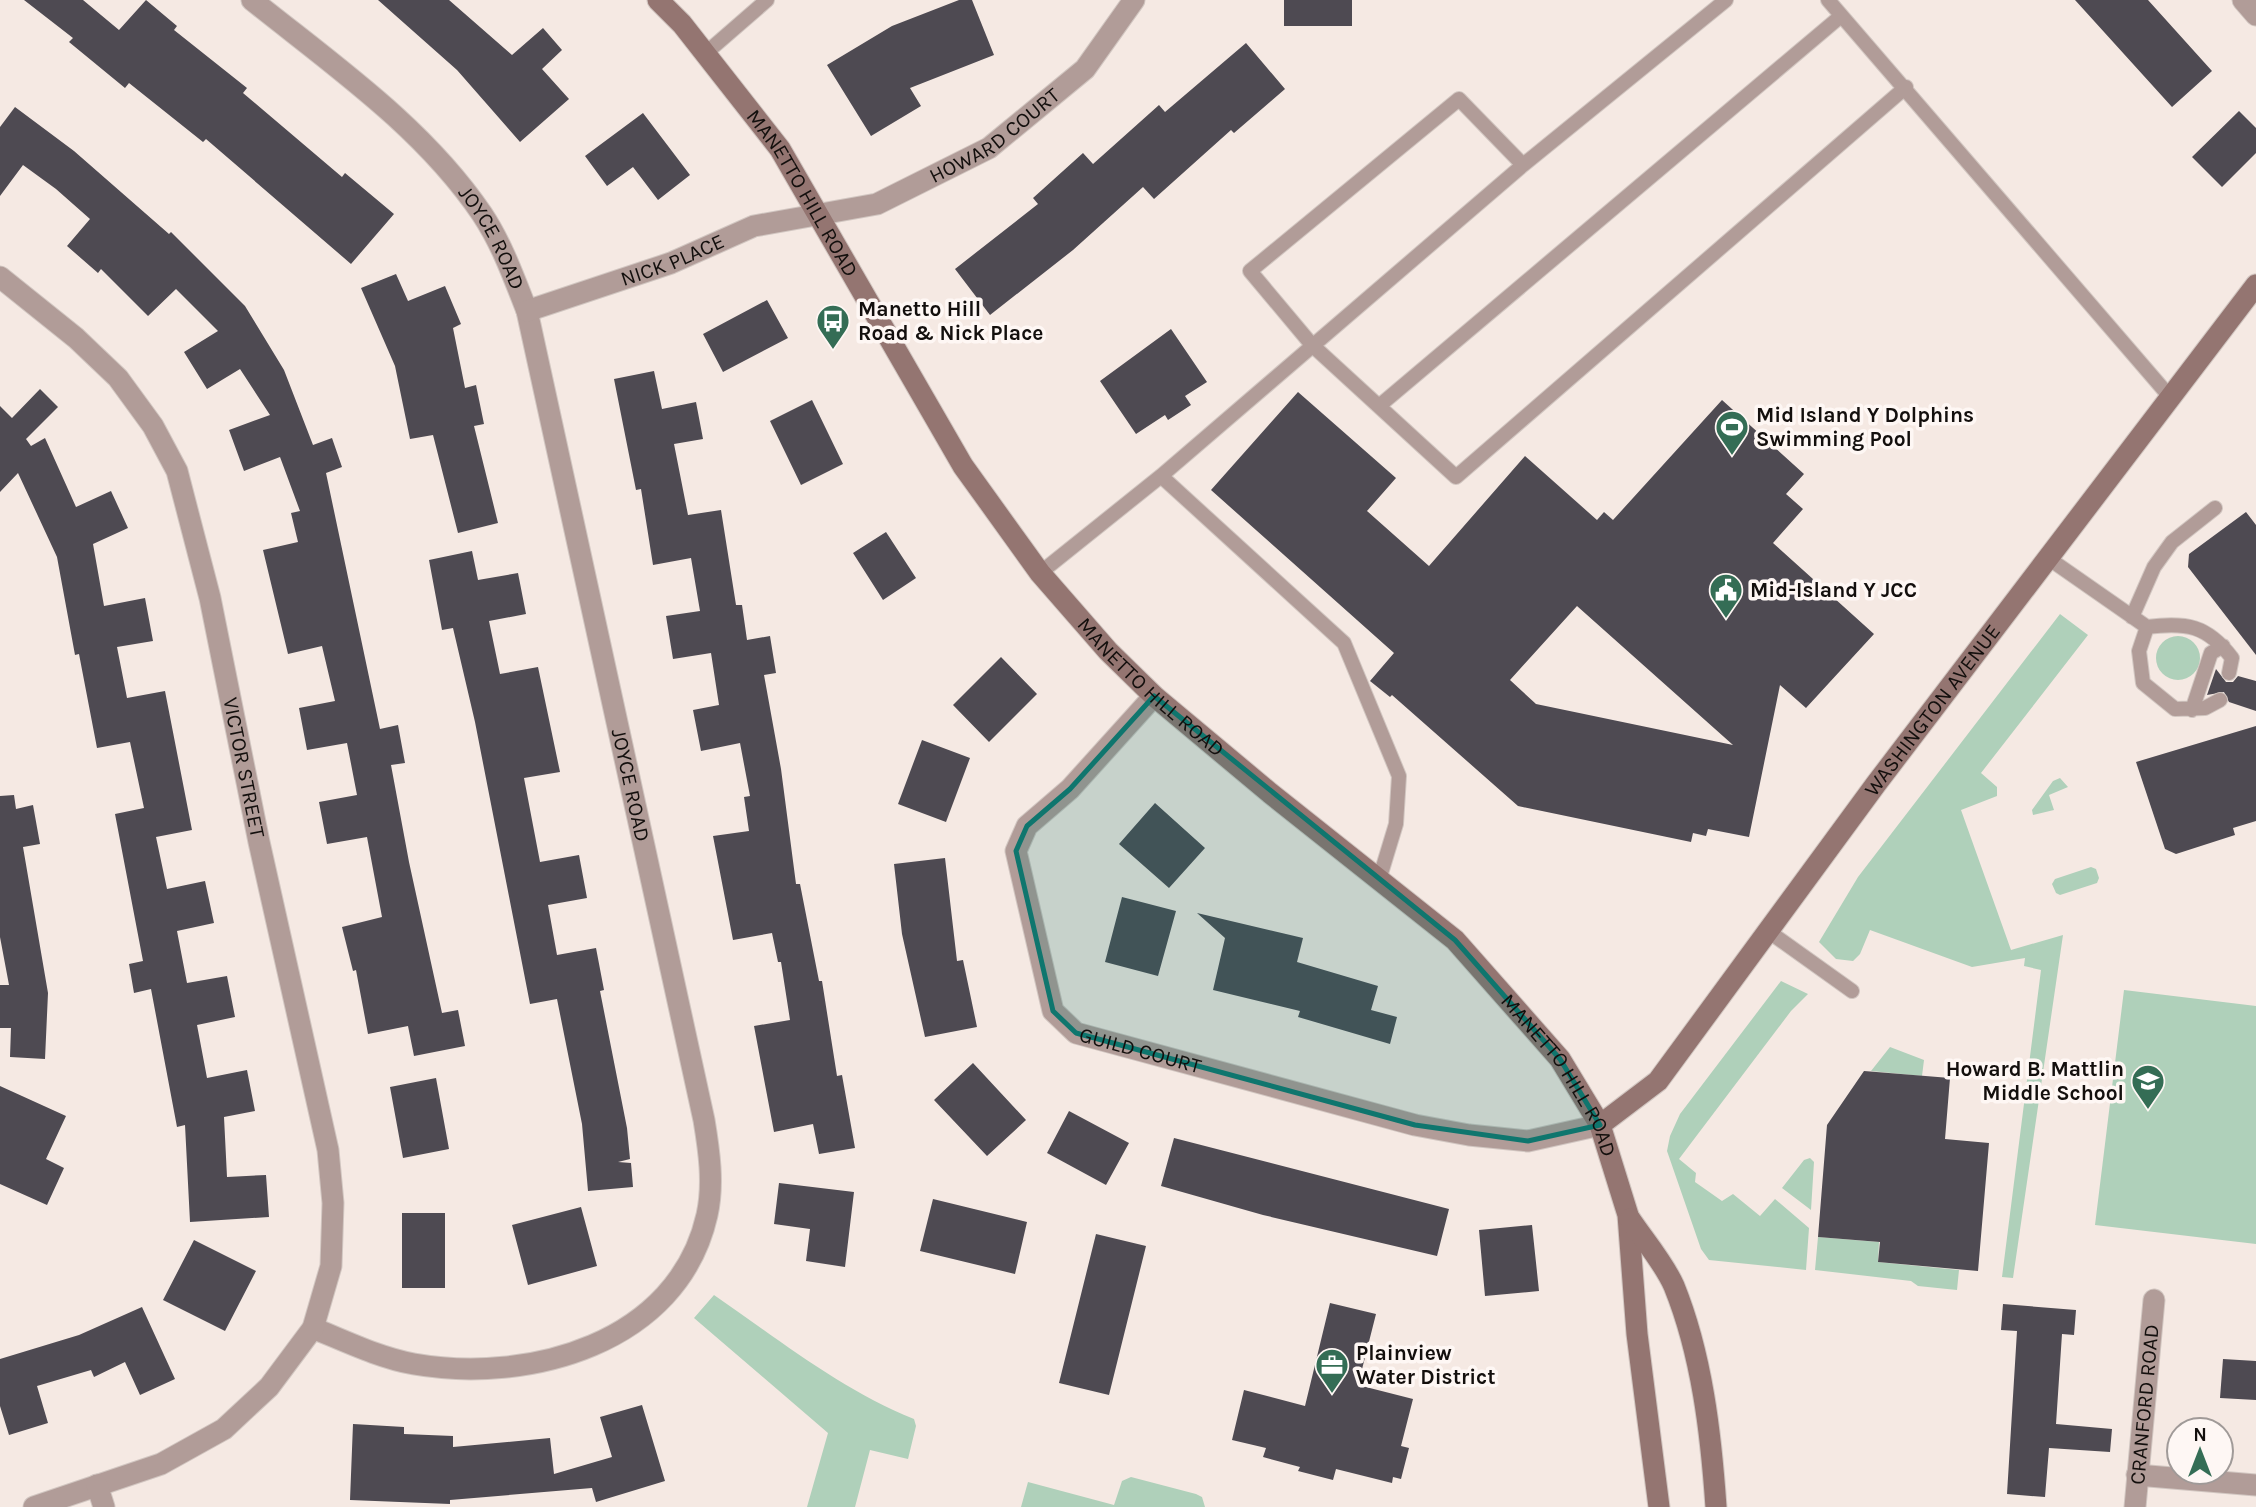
<svg xmlns="http://www.w3.org/2000/svg" width="2256" height="1507" font-family="Karla,sans-serif">
	<style>
		.green { fill: #afd0ba }
		.building { fill: #4e4a52; fill-rule: evenodd }
		.lines { fill: none; stroke-linecap: round; stroke-linejoin: round }
		.lane-casing { stroke: #d1c6c1; stroke-width: 16 }
		.street-casing { stroke: #d1c6c1; stroke-width: 23 }
		.secondary-casing { stroke: #d1c6c1; stroke-width: 23 }
		.lane { stroke: #b19c98; stroke-width: 14 }
		.street { stroke: #b19c98; stroke-width: 21 }
		.secondary { stroke: #947571; stroke-width: 21 }
		.marked { fill: #0f766e; fill-opacity: 0.2; stroke: #0f766e; stroke-width: 5; stroke-linejoin: round }
		.labels { text-anchor: middle; dominant-baseline: central; stroke-width: 7; stroke-linejoin: round; paint-order: stroke }
		.street-label { font-size: 21px; fill: #130f0d; stroke: #fef7f4 }
		.poi-label { font-size: 21px; font-weight: bold; fill: #130f0d; stroke: #fef7f4; text-anchor: start }
	</style>
	<rect width="100%" height="100%" fill="#f5e9e3"/>
	<path class="green" d="M2060,614L2088,635L1981,773L1997,787V796L1961,810L2011,950L2063,935L2013,1278L2002,1277L2041,970L2024,966L2025,958L1972,967L1870,930L1860,954L1853,961L1836,959L1819,942L1858,877Z
		M2156 658a22 22 0 1 1 44 0a22 22 0 1 1-44 0Z
		M2060,778L2068,787L2049,795L2054,810L2033,815L2032,810L2053,781Z
		M2091,867L2096,869L2099,878L2097,883L2060,895L2056,893L2052,884L2055,879Z
		M1781,981L1808,994L1791,1011L1679,1159L1696,1173L1695,1182L1722,1201L1733,1194L1760,1216L1775,1199L1809,1228L1806,1270L1709,1260L1701,1249L1667,1151L1670,1136L1680,1114Z
		M2124,990L2256,1006V1244L2095,1225Z
		M1890,1047L1924,1060L1922,1076L1871,1071Z
		M1810,1158L1814,1162L1811,1210L1782,1188L1804,1160Z
		M1818,1237L1879,1242L1878,1262L1959,1270L1957,1290L1918,1286L1911,1281L1815,1270Z
		M714,1295C778,1339 841,1390 914,1419L916,1426L908,1459L870,1450L855,1507H807L828,1433L694,1318Z
		M1131,1477L1196,1494L1202,1497L1205,1507H1021L1028,1482L1114,1505L1122,1481Z"/>
	<path class="building" d="M24,0H83L119,30L146,0L177,26L174,30L247,88L243,93L342,177L345,173L394,214L351,264L206,139L203,142L129,83L125,88L69,42L73,38Z
		M378,0H449L512,55L543,28L562,50L542,69L569,99L520,142L457,70Z
		M959,0H972L994,55L910,88L921,106L871,136L827,65L892,26Z
		M1284,0H1352V26H1284Z
		M2075,0H2148L2212,71L2172,107Z
		M1246,43L1285,89L1234,133L1231,130L1154,199L1143,187L1073,250L990,315L955,269L1038,204L1033,198L1083,153L1093,164L1159,105L1165,112Z
		M15,107L74,151L169,234L171,232L245,306L284,370L313,445L332,438L342,467L326,473L380,729L398,725L405,763L391,765L409,862L442,1013L458,1010L465,1046L414,1056L408,1026L368,1034L356,970L353,971L342,927L382,917L367,837L327,844L319,802L357,795L347,743L307,750L299,708L335,701L322,646L288,654L263,550L298,542L291,513L300,511L280,457L244,471L229,430L270,415L240,369L207,389L184,352L218,331L176,289L148,316L101,269L98,273L67,246L90,219L56,189L23,165L0,196V127Z
		M2239,111L2256,128V153L2222,187L2192,157Z
		M643,113L690,175L658,200L633,167L607,186L585,156Z
		M396,274L408,301L445,286L461,324L453,328L465,388L476,385L484,424L474,426L498,523L458,533L433,435L410,439L395,366L361,288Z
		M767,300L788,338L723,372L703,334Z
		M1171,329L1207,382L1185,396L1191,405L1168,420L1165,415L1136,434L1100,381Z
		M654,371L662,409L696,402L703,439L674,444L688,515L721,510L736,605H742L747,640L770,636L776,673L764,675L781,769L796,884H800L819,981H822L837,1076L842,1075L855,1148L819,1154L813,1124L774,1132L754,1026L790,1020L781,962H778L772,933L733,940L713,836L749,831L744,797L750,796L740,743L701,751L693,710L719,705L711,653L673,659L666,616L700,611L691,558L653,565L641,489L636,490L614,379Z
		M40,389L58,407L26,439L31,446L45,438L76,507L111,491L128,528L93,544L104,606L145,598L153,641L117,647L127,698L165,691L192,830L156,837L167,889L205,881L214,923L177,931L187,983L227,976L235,1017L197,1025L207,1078L247,1070L255,1111L224,1117L227,1177L266,1175L269,1217L190,1222L185,1125L177,1127L151,989L134,993L129,964L143,961L115,814L144,808L130,742L97,748L79,654L75,655L57,557L18,473L0,492V406L12,418Z
		M1298,392L1396,478L1367,511L1429,566L1525,456L1597,520L1604,512L1613,520L1722,400L1804,474L1786,494L1803,509L1773,543L1874,634L1806,708L1780,685L1749,837L1708,829L1706,836L1693,833L1691,842L1518,806L1392,695L1390,697L1370,681L1394,653L1211,490ZM1577,606L1733,745L1536,704L1510,680Z
		M812,400L843,464L801,485L770,421Z
		M2246,512L2256,525V655L2188,567L2189,554Z
		M886,532L916,578L883,600L853,553Z
		M472,551L478,580L518,573L526,614L489,621L500,674L538,667L560,772L524,778L540,862L579,855L587,898L548,905L557,955L596,948L604,990L600,991L627,1128L630,1159L618,1162L631,1163L633,1187L588,1191L582,1124L557,999L530,1004L475,722L453,628L442,630L429,560Z
		M1001,657L1037,694L989,742L953,705Z
		M2216,669L2226,682H2233L2238,676L2256,681V711L2229,702L2224,692L2207,695Z
		M2256,726V821L2233,828L2235,835L2176,854L2165,849L2136,762Z
		M922,740L970,758L946,822L898,804Z
		M14,795L16,809L33,805L40,844L23,847L48,993L45,1059L10,1057L11,1028H0V985H9L0,937V796Z
		M1155,803L1205,848L1169,888L1119,844Z
		M945,858L957,961L963,960L977,1027L925,1037L902,934L894,864Z
		M1122,897L1176,911L1158,976L1105,962Z
		M1197,913L1303,938L1297,962L1378,986L1371,1010L1397,1017L1390,1044L1298,1017L1300,1011L1213,990L1225,938Z
		M973,1063L1026,1120L987,1156L934,1100Z
		M1864,1071L1950,1078L1945,1139L1989,1143L1978,1271L1878,1262L1880,1242L1818,1237L1827,1125Z
		M436,1078L449,1149L403,1158L390,1087Z
		M0,1086L66,1116L46,1159L64,1168L47,1205L0,1184Z
		M1069,1111L1129,1143L1106,1185L1047,1153Z
		M1174,1138L1449,1209L1437,1256L1263,1215L1161,1186Z
		M779,1183L854,1192L845,1267L806,1261L810,1229L774,1224Z
		M933,1199L1027,1222L1015,1274L920,1251Z
		M581,1207L597,1266L528,1285L512,1225Z
		M402,1213H445V1288H402Z
		M1532,1225L1539,1291L1485,1296L1479,1230Z
		M1096,1234L1146,1246L1109,1395L1059,1383Z
		M194,1240L256,1271L225,1331L163,1300Z
		M1330,1303L1376,1314L1358,1385L1413,1399L1401,1446L1409,1448L1401,1479L1393,1477L1392,1483L1336,1469L1333,1480L1298,1471L1300,1467L1263,1457L1266,1448L1232,1440L1244,1390L1305,1406Z
		M2003,1304L2076,1310L2074,1335L2062,1334L2056,1424L2112,1429L2110,1452L2049,1448L2045,1497L2007,1494L2017,1331L2001,1330Z
		M142,1307L175,1379L140,1395L125,1362L94,1377L91,1370L37,1386L48,1423L9,1435L0,1406V1359L79,1335Z
		M2223,1359L2256,1361V1400L2220,1398Z
		M642,1405L665,1481L596,1502L592,1488L450,1500V1504L350,1500L353,1424L404,1427V1434L453,1436V1447L550,1438L554,1474L612,1457L600,1417Z"/>
	<g class="lines">
		<defs>
			<path id="lane" d="M1828,0L2170,397
				M706,53L767,0
				M1523,165L1726,0
				M1379,406L1841,16
				M1161,476L1344,643L1399,776L1396,824L1379,880
				M2048,558L2147,627C2186,622 2207,625 2232,658L2229,673
				M1040,573L1161,476L1523,165L1459,99L1250,271L1312,345L1456,477L1906,87
				M2132,617L2154,567L2172,542L2215,508
				M2147,627L2139,651L2143,683L2175,709L2205,708L2220,700
				M2192,710L2211,653L2223,646
				M1768,931L1852,991"/>
			<g id="street">
				<path id="s1" d="M252,0C333,65 423,127 482,214C502,244 514,278 527,311L704,1120C709,1150 714,1184 707,1215C678,1344 528,1384 414,1364C380,1358 345,1341 313,1328"/>
				<path d="M2243,0L2256,15"/>
				<path id="s2" d="M0,277L76,338L118,378L153,426L177,471L210,598L259,842L328,1150L333,1203L331,1266L313,1328L269,1387L224,1429L161,1464L34,1507"/>
				<path id="s3" d="M527,311L671,263L754,226L877,204L989,148L1085,69L1134,0"/>
				<path id="s4" d="M1154,696L1070,789L1027,826L1016,851L1053,1011L1076,1033L1415,1125L1469,1135L1528,1141L1600,1125"/>
				<path d="M2137,1475L2256,1485"/>
				<path d="M97,1485L104,1507"/>
				<path id="s5" d="M2135,1507L2154,1300"/>
			</g>
			<g id="secondary">
				<path id="s6" d="M658,0L682,24L780,149L963,466L1040,573L1108,651L1154,696L1270,793L1455,940L1560,1059L1600,1125L1628,1215L1637,1334L1659,1507"/>
				<path id="s7" d="M1600,1125L1658,1081L1876,784L2256,285"/>
				<path d="M1630,1219C1644,1240 1664,1263 1674,1286C1702,1355 1711,1434 1716,1507"/>
			</g>
		</defs>
		<use href="#lane" class="lane-casing"/>
		<use href="#street" class="street-casing"/>
		<use href="#secondary" class="secondary-casing"/>
		<use href="#lane" class="lane"/>
		<use href="#street" class="street"/>
		<use href="#secondary" class="secondary"/>
	</g>
	<path class="marked" d="M1154,696L1455,940L1560,1059L1600,1125L1528,1141L1415,1125L1076,1033L1053,1011L1016,851L1027,826L1070,789Z"/>
	<defs>
		<symbol id="bus-pin" viewBox="-11 -11 22 30"><path d="M0 17L-7.5 6A9.5 9.5 0 1 1 7.5 6Z" fill="#346d55" stroke="#fef7f4"/><path d="M-5-6H5V4H4V6H2V4H-2V6H-4V4H-5ZM-3.5-4V0h7V-4ZM-3.5 1.2v1.5H-2V1.2ZM2 1.2v1.5H3.5V1.2Z" fill="#fff"/></symbol>
		<symbol id="stadium-pin" viewBox="-11 -11 22 30"><path d="M0 17L-7.5 6A9.5 9.5 0 1 1 7.5 6Z" fill="#346d55" stroke="#fef7f4"/><path d="M0-5a6.5 5 0 1 0 0 10a6.5 5 0 1 0 0-10ZM-3.5-1.8h7v3.6h-7Z" fill="#fff"/></symbol>
		<symbol id="civic-pin" viewBox="-11 -11 22 30"><path d="M0 17L-7.5 6A9.5 9.5 0 1 1 7.5 6Z" fill="#346d55" stroke="#fef7f4"/><path d="M-.6-6.5H3V-4.5H.6V-3L4-1V1h2V6H-6V1h2V-1L-.6-3ZM-1.2 2.5V6h2.4V2.5Z" fill="#fff"/></symbol>
		<symbol id="school-pin" viewBox="-11 -11 22 30"><path d="M0 17L-7.5 6A9.5 9.5 0 1 1 7.5 6Z" fill="#346d55" stroke="#fef7f4"/><path d="M0-5L7-2L0 1L-7-2ZM-4 1L0 2.5L4 1V4Q0 6-4 4Z" fill="#fff"/></symbol>
		<symbol id="office-pin" viewBox="-11 -11 22 30"><path d="M0 17L-7.5 6A9.5 9.5 0 1 1 7.5 6Z" fill="#346d55" stroke="#fef7f4"/><path d="M-6-3h4V-5.5h4V-3h4V5H-6ZM-1-4.5V-3h2v-1.5ZM-6 0V1H6V0Z" fill="#fff"/></symbol>
	</defs>
	<g fill-rule="evenodd">
		<use href="#bus-pin" x="814" y="302" width="38" height="52"/>
		<use href="#stadium-pin" x="1713" y="408" width="38" height="52"/>
		<use href="#civic-pin" x="1707" y="571" width="38" height="52"/>
		<use href="#school-pin" x="2129" y="1062" width="38" height="52"/>
		<use href="#office-pin" x="1313" y="1346" width="38" height="52"/>
	</g>
	<g class="labels">
		<g class="street-label">
			<text stroke="none"><textPath href="#s3" startOffset="504">HOWARD COURT</textPath></text>
			<text stroke="none"><textPath href="#s6" startOffset="242">MANETTO HILL ROAD</textPath></text>
			<text stroke="none"><textPath href="#s1" startOffset="341">JOYCE ROAD</textPath></text>
			<text stroke="none"><textPath href="#s3" startOffset="154">NICK PLACE</textPath></text>
			<text stroke="none"><textPath href="#s6" startOffset="850">MANETTO HILL ROAD</textPath></text>
			<text stroke="none"><textPath href="#s7" startOffset="534">WASHINGTON AVENUE</textPath></text>
			<text stroke="none"><textPath href="#s2" startOffset="570">VICTOR STREET</textPath></text>
			<text stroke="none"><textPath href="#s1" startOffset="908">JOYCE ROAD</textPath></text>
			<text stroke="none"><textPath href="#s4" startOffset="472">GUILD COURT</textPath></text>
			<text stroke="none"><textPath href="#s6" startOffset="1418">MANETTO HILL ROAD</textPath></text>
			<text stroke="none"><textPath href="#s5" startOffset="103">CRANFORD ROAD</textPath></text>
		</g>
		<g class="poi-label">
			<text x="858" y="309">Manetto Hill<tspan x="858" dy="24">Road &amp; Nick Place</tspan></text>
			<text x="1756" y="415">Mid Island Y Dolphins<tspan x="1756" dy="24">Swimming Pool</tspan></text>
			<text x="1750" y="590">Mid-Island Y JCC</text>
			<text x="2124" y="1069" text-anchor="end">Howard B. Mattlin<tspan x="2124" dy="24">Middle School</tspan></text>
			<text x="1356" y="1353">Plainview<tspan x="1356" dy="24">Water District</tspan></text>
		</g>
	</g>
	<g transform="translate(2200 1451)"><circle r="33" fill="#fef7f4" stroke="#a09a98" stroke-width="2"/>
	<path d="M0-5L12 26L0 18L-12 26Z" fill="#346d55"/>
	<text y="-10" font-size="19" font-weight="bold" text-anchor="middle" fill="#130f0d">N</text>
	</g>
</svg>
